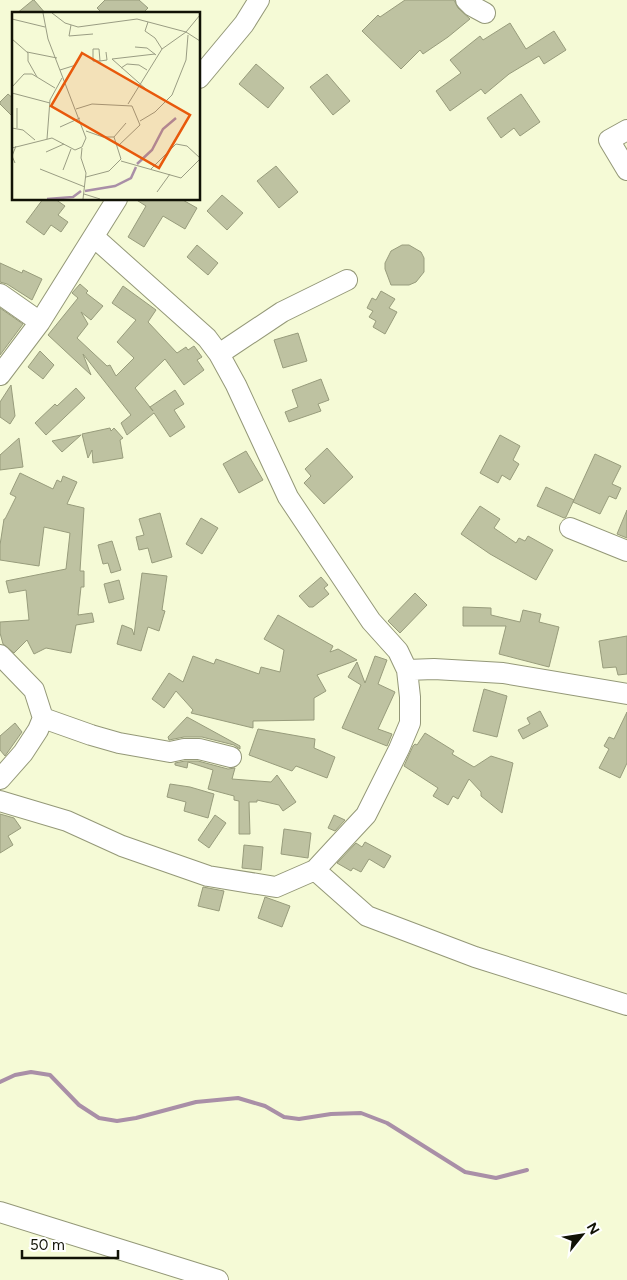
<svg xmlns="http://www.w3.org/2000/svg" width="627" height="1280" font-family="Figtree,sans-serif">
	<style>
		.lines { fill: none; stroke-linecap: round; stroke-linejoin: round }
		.stream { stroke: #a98fa7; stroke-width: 4 }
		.building { fill: #bec2a1; stroke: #989c7c }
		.minor-casing { stroke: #949878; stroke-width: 22 }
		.minor { stroke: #fff; stroke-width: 20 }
		.inset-river { fill: none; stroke: #a98fa7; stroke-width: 2.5 }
		.inset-road { fill: none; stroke: #9a9d83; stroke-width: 1 }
		.view { fill: #e8590c; fill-opacity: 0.15; stroke: #e8590c; stroke-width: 2.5 }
		.inset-edge { fill: none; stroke: #111206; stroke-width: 2.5 }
	</style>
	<rect width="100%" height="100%" fill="#f5fad6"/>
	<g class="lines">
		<path class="stream" d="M0,1082L15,1075L31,1072L50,1075L79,1105L99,1118L117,1121L136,1118L196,1102L238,1098L265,1106L284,1117L299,1119L331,1114L361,1113L387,1123L465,1172L496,1178L527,1170"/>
	</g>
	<path class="building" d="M33,0H34L46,14H16Z
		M105,0H139L148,8L142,14H103L97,8Z
		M405,0H454L458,8L470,19L448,37L423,54L420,50L401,69L362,31L378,15L380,17Z
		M510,23L526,49L554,31L566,50L544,64L539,56L509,74L485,94L481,89L450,111L436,91L461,73L450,60L480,36L483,40Z
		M256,64L284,88L268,108L239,84Z
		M327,74L350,101L333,115L310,87Z
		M8,94L14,99V118L0,104V102Z
		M521,94L540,122L520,136L514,128L501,138L487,118Z
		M276,166L298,192L279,208L257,181Z
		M222,195L243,213L227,230L207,211Z
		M43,199H55L65,206L58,215L68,222L61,232L51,225L44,235L26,222Z
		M135,199H181L197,208L185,229L163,216L144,247L128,237L146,206Z
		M197,245L218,263L208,275L187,257Z
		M402,245H409L421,252L424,258V272L416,282L409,285H391L385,269V263L391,251Z
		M0,263L22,273L23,270L42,279L32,300L7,284L0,282Z
		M80,284L88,291L86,293L103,306L91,320L81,312L88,324L77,338L107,366L110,365L116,376L134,358L117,342L136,320L112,303L123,286L156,310L148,322L177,353L186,347L188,350L194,346L202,357L197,360L204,370L184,385L165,359L135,388L153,411L150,407L175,390L184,404L174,410L185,427L170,437L154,413L127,435L121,423L131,415L83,354L91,375L48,335L78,298L72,293Z
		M381,291L395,299L389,308L397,312L385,334L373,327L376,321L369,317L373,311L367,308L372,298L376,300Z
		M0,308L23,324L0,355Z
		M298,333L307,361L283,368L274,340Z
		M40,351L54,365L43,379L28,367Z
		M321,379L329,400L318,404L321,411L289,422L285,412L298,407L292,390Z
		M11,385L15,416L10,424L0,417V402Z
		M76,388L85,398L46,435L35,423L55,404L57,406Z
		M110,428L111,431L114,428L123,438L120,440L123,458L93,463L92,450L88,458L82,434Z
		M81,435L62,452L52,441Z
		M500,435L520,446L513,460L519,464L510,480L502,475L498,483L480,473Z
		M19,438L23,467L0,470V455Z
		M327,448L353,477L324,504L304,483L311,476L305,469Z
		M246,451L263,480L239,493L223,464Z
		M595,454L621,466L612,484L621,488L616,499L609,496L600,514L573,502Z
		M20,473L53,489L57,480L61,482L63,476L77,482L67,504L84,508L80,571H84V587H81L78,615L92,613L94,622L76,625L71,653L46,648L34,654L27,640L14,653L3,644L0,633V622L29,620L26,590L9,593L6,581L66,569L70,533L44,527L39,566L0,560V545L4,519H5L16,497L10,494Z
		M546,487L574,500L566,517L564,518L537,506Z
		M480,506L500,519L494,528L516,543L519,538L525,541L528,536L553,550L536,580L490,554L461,534Z
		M627,510V538L617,534Z
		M160,513L172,557L152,563L148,548L139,550L136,537L144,535L139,519Z
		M201,518L218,528L202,554L186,544Z
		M112,541L121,570L111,573L108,563L103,564L98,545Z
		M142,573L167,576L162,610L165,611L159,631L148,627L141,651L117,644L122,625L132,629L134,635Z
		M321,577L328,585L324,588L329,594L313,607H309L299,596Z
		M119,580L124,599L109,603L104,584Z
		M415,593L427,605L400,633L388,621Z
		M463,607L491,608V615L520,622L523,610L541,614L539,622L559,627L549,667L499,654L506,626H463Z
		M278,615L333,646L330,652L338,649L357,660L317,675L326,691L314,698V720L253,721V728L191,713L193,710L176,691L164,708L152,699L169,673L183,682L193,656L214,664L216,659L259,674L261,667L280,672L284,650L264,639Z
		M627,636V674L618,675L616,667L603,668L599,641Z
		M375,656L387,660L378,684L395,692L378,729L392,734L387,746L342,728L361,685L348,677L357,662L365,683Z
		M484,689L507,696L497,737L473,731Z
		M540,711L548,726L523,739L518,730L530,724L527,718Z
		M627,712V763L620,778L599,768L609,749L604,746L609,737L614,739Z
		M187,717L240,746V749L234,745L202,737H184L169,740L168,737Z
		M15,723L22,732L5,756L0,750V736Z
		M258,729L315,739L314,748L335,757L327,778L296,766L292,771L249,755Z
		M425,733L454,751L452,754L474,767L491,756L513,763L502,813L481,796V792L469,779L458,799L453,796L448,805L433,796L438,788L404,766L413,746L415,744L417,745Z
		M185,761H198L228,769L235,768L232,779L271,782L277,775L296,802L283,811L279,805L257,800V802H249L250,834H239V801L234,800V796L208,789L213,770L188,762L187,768L175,765V763Z
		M170,784L190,787L214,794L208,818L184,811L186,802L167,797Z
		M0,814L14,818L21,828L8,836L13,845L0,853Z
		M215,815L226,823L209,848L198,840Z
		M334,815L345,820L335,831L328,828Z
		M284,829L311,833L308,858L281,854Z
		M365,842L391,856L384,868L369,859L361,872L353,868L351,871L337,863L356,843L362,847Z
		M244,845L263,847L261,870L242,868Z
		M203,887L224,891L219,911L198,906Z
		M265,897L290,906L282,927L258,918Z"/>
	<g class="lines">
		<defs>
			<path id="minor" d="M466,0L472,6L485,13
				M199,78L244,24L259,0
				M627,130L609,140L627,170
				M0,294L40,322
				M219,354L282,312L347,280
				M0,375L40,322L117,199
				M570,528L627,551
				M0,655L34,690L43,718L38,730L23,753L0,779
				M407,670L434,669L503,673L627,694
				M43,718L91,735L119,743L170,752L184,749H199L231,757
				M0,801L67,821L122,846L208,876L276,887L315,870L352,830L366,815L399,749L410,723V697L407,670L398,651L371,621L288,497L236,385L219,354L207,338L94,237
				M315,870L367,916L475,957L627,1005
				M0,1212L218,1280"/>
		</defs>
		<use href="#minor" class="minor-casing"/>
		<use href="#minor" class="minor"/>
	</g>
	<g transform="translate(12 12)">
		<rect width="188" height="188" fill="#f5fad6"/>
		<path class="inset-river" d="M125,152L140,138L151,117L164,106M73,179L103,174L119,166L124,155M35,187L61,185L69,179"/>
		<path class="inset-road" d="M40,1L53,11L66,15L125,7L174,20L188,3M0,7L33,15M136,10L133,19L143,26L150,37M59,13L57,24L81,22M0,27L16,41V49L25,65M123,35L135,36L144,43M15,40L45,46M100,47L135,78M100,47L143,42M88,49L87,37H81V49H88L95,48L94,40M109,56L115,52L127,53L135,58M48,58L64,53M0,75L12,62H20L43,76M0,81L38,91M116,92L150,37L174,20L188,29M5,96V116M64,97L80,92L120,94L128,113L106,134M128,109L143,100L160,83L174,48L176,23M48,115L68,106M0,116L11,118L23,128M74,119L91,125H102L109,147L97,159L74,165M102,125L114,111M35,127L38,88L50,66M0,136L40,126L63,138L70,135L74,126L36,27L31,1M70,136L69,146L74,161L71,187M34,140L52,132M109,149L169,166L188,147M3,151L0,144L4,134M28,157L73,175M139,157L164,132L175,134L188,146M51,158L59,137M145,180L158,162M72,182L88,187"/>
		<path class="view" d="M70,41L178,103L147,156L39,94Z"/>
		<rect width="188" height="188" class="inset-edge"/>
	</g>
	<g transform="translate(582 1235) rotate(60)" stroke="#ffffff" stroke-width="4" paint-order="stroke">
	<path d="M0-4L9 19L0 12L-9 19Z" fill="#111206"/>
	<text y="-8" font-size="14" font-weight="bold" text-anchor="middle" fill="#111206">N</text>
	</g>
	<path d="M22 1250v8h96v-8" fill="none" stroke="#111206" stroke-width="2.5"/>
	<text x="30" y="1250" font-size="15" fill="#111206" stroke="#ffffff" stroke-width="4" paint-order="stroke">50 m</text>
</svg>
